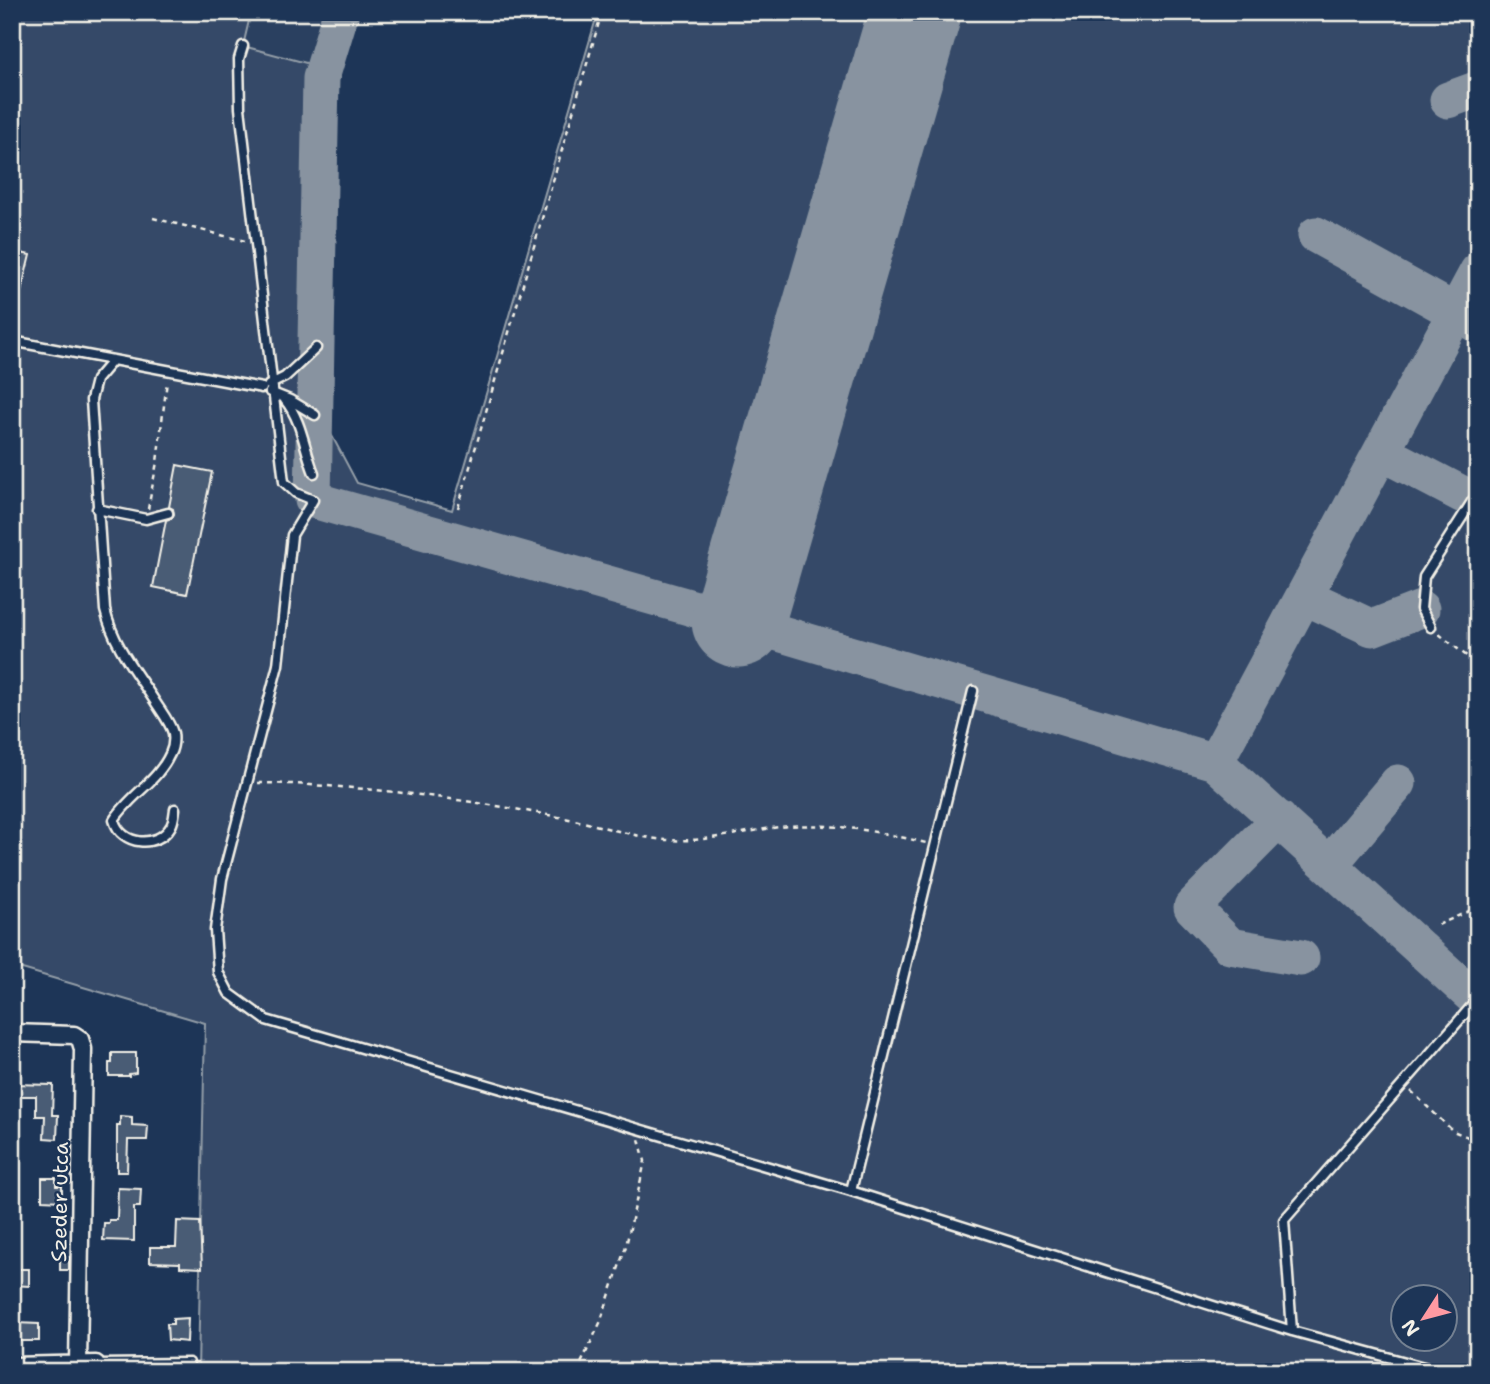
<svg xmlns="http://www.w3.org/2000/svg" width="1490" height="1384" font-family="'Shantell Sans',sans-serif">
	<style>
		.built { fill: #2a4060 }
		.green { fill: #354a67; stroke: #949ea8; stroke-width: 2; fill-rule: evenodd }
		.lines { fill: none; stroke-linecap: round; stroke-linejoin: round }
		.taxiway { stroke: #8893a0; stroke-width: 37 }
		.runway { stroke: #8893a0; stroke-width: 93 }
		.building { fill: #485b74; stroke: #f4f1e8; stroke-width: 2 }
		.lane-casing { stroke: #f4f1e8; stroke-width: 13 }
		.street-casing { stroke: #f4f1e8; stroke-width: 21 }
		.path { stroke: #f4f1e8; stroke-width: 2.5; stroke-dasharray: 5 5; stroke-linecap: butt }
		.lane { stroke: #1d3557; stroke-width: 8 }
		.street { stroke: #1d3557; stroke-width: 16 }
		.labels { text-anchor: middle; dominant-baseline: central; stroke-width: 5; stroke-linejoin: round; paint-order: stroke }
		.street-label { font-size: 21px; fill: #f4f1e8; stroke: #1d3557 }
	</style>
	<rect width="100%" height="100%" fill="#1d3557"/>
	<filter id="ink" filterUnits="userSpaceOnUse"><feTurbulence type="fractalNoise" baseFrequency=".0143" numOctaves="2"/><feDisplacementMap in="SourceGraphic" scale="14" xChannelSelector="R" yChannelSelector="G"/><feConvolveMatrix kernelMatrix="1 2 1 2 8 2 1 2 1" color-interpolation-filters="sRGB"/></filter>
	<g filter="url(#ink)">
		<path class="built" d="M251,12H337L321,67L243,46Z"/>
		<path class="green" d="M12,12H251L243,46L321,67L337,12H350L336,60L331,434L357,483L452,510L598,12H1478V1372H1240L1185,1366L1175,1372H198L205,1023L12,966ZM1402,1296H1444V1338H1402Z"/>
		<g class="lines">
			<path class="taxiway" d="M341,12L321,78L313,500L738,621L1215,762L1478,1001
				M1448,100L1478,89
				M1316,235L1477,324
				M1381,452L1473,500H1478
				M1304,596L1372,628L1421,609
				M1215,762L1478,271
				M1279,819L1192,907L1230,946L1301,958
				M1329,865L1398,783"/>
			<path class="runway" d="M738,621L915,12"/>
		</g>
		<path class="building" d="M12,251L30,255L21,292L12,290Z
			M177,465L212,472L187,594L153,587L166,520L172,518L174,514L173,509L169,507Z
			M112,1053H136V1073L129,1074V1076H109V1063H112Z
			M13,1084L53,1085L52,1115H58L57,1139L44,1138L45,1116H36V1096H13Z
			M120,1116L132,1117V1125L148,1126L147,1140H128L127,1172H117V1125H120Z
			M42,1178H56V1186H62V1201L42,1200Z
			M118,1188L141,1189L140,1207H134V1241L103,1240L104,1223H109V1220H117Z
			M177,1221L200,1222L202,1268L180,1267V1263L150,1262V1247H176Z
			M60,1257H69V1270H60Z
			M12,1269H29V1286L12,1285Z
			M188,1318L187,1342L168,1340L167,1324H173V1319Z
			M16,1323L39,1324V1341H15Z"/>
		<g class="lines">
			<defs>
				<path id="lane" d="M243,46L239,59L240,108L284,482L296,493L313,500L292,535L278,665L222,879L215,930L218,972L229,993L266,1020L851,1191L1292,1331L1442,1372
					M12,341L262,388
					M113,360L96,380L91,400L105,610C113,644 135,671 154,700C160,710 170,722 173,733C174,740 173,748 170,754C158,781 129,796 114,820C121,846 158,849 171,826C174,821 174,815 175,809
					M269,385L285,377L316,348
					M270,392L290,400L315,415
					M285,400C302,421 304,448 314,473
					M97,509L146,519L168,513
					M1431,627L1421,609L1424,577L1473,500
					M851,1191L973,691
					M1292,1331L1284,1220L1477,1000
					M96,1364L189,1363"/>
				<path id="street" d="M12,1033L74,1035L80,1039L83,1049L78,1365
					M12,1366L96,1364"/>
			</defs>
			<use href="#lane" class="lane-casing"/>
			<use href="#street" class="street-casing"/>
			<path class="path" d="M153,218L245,241
				M458,508L602,12
				M148,509L157,462L167,381
				M1478,588L1474,594L1478,601
				M1439,634L1478,665
				M258,783C362,785 467,799 569,819C599,825 628,835 657,839C701,845 746,830 789,826C835,823 882,832 926,843
				M1438,925L1478,907
				M1411,1091L1453,1131L1478,1141
				M577,1372L600,1323L626,1246L645,1161L639,1139"/>
			<use href="#lane" class="lane"/>
			<use href="#street" class="street"/>
		</g>
	</g>
	<g class="labels">
		<g class="street-label">
			<text transform="translate(60 1202) rotate(-89)">Szeder utca</text>
		</g>
	</g>
	<rect width="1490" height="1384" fill="none" stroke="#1d3557" stroke-width="42"/>
	<rect x="21" y="21" width="1448" height="1342" fill="none" stroke="#f4f1e8" stroke-width="2.5" filter="url(#ink)"/>
	<g transform="translate(1424 1318) rotate(234)"><circle r="33" fill="#1d3557" stroke="#738091" stroke-width="2"/>
	<path d="M0-5L12 26L0 18L-12 26Z" fill="#ff9aa2"/>
	<text y="-10" font-size="19" font-weight="bold" text-anchor="middle" fill="#f4f1e8">N</text>
	</g>
</svg>
